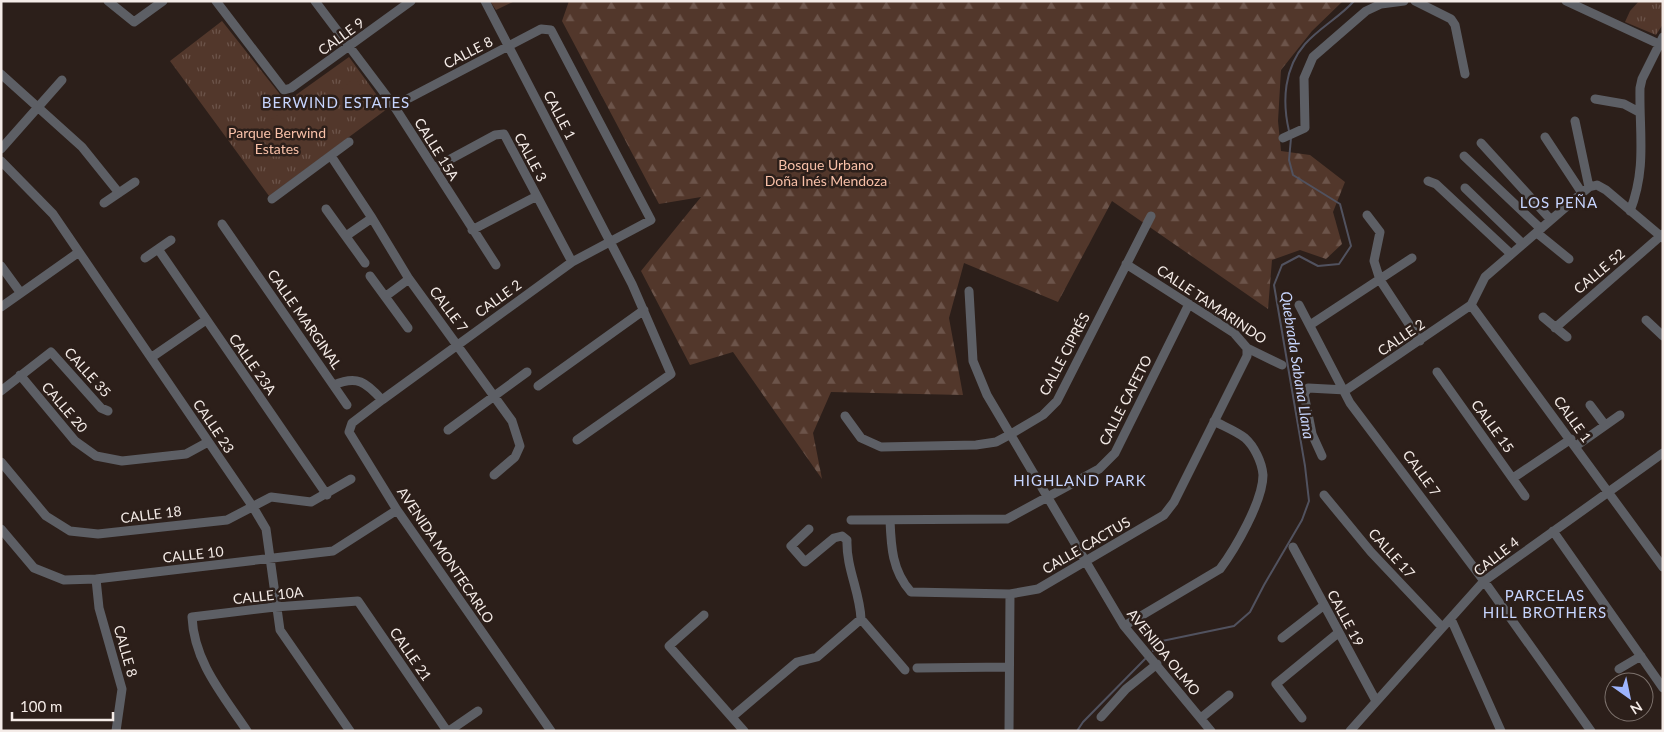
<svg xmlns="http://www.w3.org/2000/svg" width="1664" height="732" font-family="Lato,sans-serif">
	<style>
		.grass { fill: url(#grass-tufts) }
		.forest { fill: url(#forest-firs) }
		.pitch { fill: #52372b }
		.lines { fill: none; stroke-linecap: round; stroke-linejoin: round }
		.stream { stroke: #51525f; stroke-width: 2 }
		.minor { stroke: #5d5f65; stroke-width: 9 }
		.labels { text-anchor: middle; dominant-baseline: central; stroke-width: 5; stroke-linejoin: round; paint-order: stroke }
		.street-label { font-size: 14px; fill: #f4ebe7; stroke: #2c1f1a }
		.park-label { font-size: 14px; fill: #f8c0a8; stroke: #2c1f1a }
		.neighbourhood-label { font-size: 15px; letter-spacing: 1px; fill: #c7d5ff; stroke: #2c1f1a }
		.water-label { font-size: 15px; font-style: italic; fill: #c7d5fd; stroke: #2c1f1a }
	</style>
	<defs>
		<pattern id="grass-tufts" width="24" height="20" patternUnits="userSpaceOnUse" patternTransform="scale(1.25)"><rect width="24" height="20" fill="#52372b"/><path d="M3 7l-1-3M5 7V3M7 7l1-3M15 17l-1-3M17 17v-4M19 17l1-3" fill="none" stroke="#6c544a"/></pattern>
		<pattern id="forest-firs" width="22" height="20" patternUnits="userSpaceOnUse" patternTransform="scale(1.25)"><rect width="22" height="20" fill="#52372b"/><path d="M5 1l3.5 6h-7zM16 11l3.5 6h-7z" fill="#6c544a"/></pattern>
	</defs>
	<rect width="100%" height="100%" fill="#2c1f1a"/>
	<path class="grass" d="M490,1H515L496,10Z
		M1639,1H1663V24L1656,35L1625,22L1630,11Z
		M222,21L286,102L349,57L387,109L269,196L170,61Z"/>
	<path class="forest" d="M569,1H1343L1312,31L1281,70L1278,121L1281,151L1310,155L1345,182L1333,212L1342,244L1326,259L1300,250L1272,260L1268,309L1112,201L1058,302L964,263L949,318L963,395L831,392L813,433L822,479L733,352L690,365L641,271L701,197L659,204L562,21Z"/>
	<path class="pitch" d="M355,78L371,101L358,111L342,88Z
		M280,113L303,143L288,154L265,124Z"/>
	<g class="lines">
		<path class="stream" d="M1289,131C1282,101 1284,68 1305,44C1319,28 1340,17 1354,1
			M1153,651L1162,641L1234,626L1250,612L1264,585L1302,520L1309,501L1305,466L1274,285L1282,265L1299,256L1318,266L1339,264L1351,246L1340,204L1293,175L1289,160L1291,138
			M1077,731L1083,722L1145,659"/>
		<path class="minor" d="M108,1L134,22L163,1
			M216,1L284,90L291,88L411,1
			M315,1L394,106L496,265
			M485,1L632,284L671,374L577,440
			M1415,1L1451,19L1455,25L1465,74
			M1566,1L1663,46
			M1,74L82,147L119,193
			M1595,99L1624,104L1639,112
			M394,106L541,29L551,30L651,220L572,262L382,400L352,423L349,432L397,510L551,731
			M1575,121L1589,187
			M1545,137L1582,193
			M1283,138L1305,128L1304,78L1313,57L1366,11L1381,4L1404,1
			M1481,143L1551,220
			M1,149L62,80
			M331,156L372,218L409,279L512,421L520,446L515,457L494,475
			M1464,156L1541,229
			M1,161L53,214L253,507L266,529L280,630L350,731
			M434,168L495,135L504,134L572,262
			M1428,181L1436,184L1511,254
			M1465,188L1523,244
			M272,199L349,142
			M104,203L135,182
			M326,209L365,263
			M1630,211C1647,168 1639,132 1640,88L1642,79L1663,37
			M1367,215L1380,232L1374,261L1380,280L1420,341
			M222,224L347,405
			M472,230L537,196
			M1537,233L1569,259
			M346,236L372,218
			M158,249L327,495
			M145,258L171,240
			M1126,264L1234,333L1247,348L1282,365
			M1,266L20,292
			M370,276L408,328
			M969,291L973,361L987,395L1124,626L1211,731
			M386,296L409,279
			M1299,305L1350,403L1484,581L1591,731
			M1471,305L1663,567
			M1471,305L1485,277L1589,187L1597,185L1606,190L1663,238
			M1,307L79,252
			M1543,317L1567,337
			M1646,320L1663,336
			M1310,325L1412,258
			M1555,328L1663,234
			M152,357L206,320
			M1437,372L1525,496
			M20,375L75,441L96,456L122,461L186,454L208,442
			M334,385C357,375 366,382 382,400
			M538,386L644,310
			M1,391L51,352L101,408L108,411
			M1590,405L1605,425
			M845,416L861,438L881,447L976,445L996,442L1011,434L1043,415L1057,401L1151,216
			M448,430L527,372
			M1576,446L1620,415
			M1322,456L1312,434L1304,394L1308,388L1346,390L1471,305
			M1,462L46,516L70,531L98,534L227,520L271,497L311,502L351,479
			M1513,478L1571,439
			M1324,495L1371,552L1442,627
			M851,520L1007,519L1099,469L1115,453L1189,304
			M890,520C891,546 892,571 911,592L1010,594L1038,589L1164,515L1174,502L1247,356V348
			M1,529L34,568L64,580L96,579L333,551L397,510
			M1553,531L1663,688
			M1293,547L1376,701
			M96,579L99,608L122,689L116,731
			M704,615L669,646L744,731
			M861,619L905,670
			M1451,619L1501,731
			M1124,626L1220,569C1235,549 1263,501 1263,475C1262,462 1254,446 1245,438C1236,431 1223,426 1214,421
			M1282,638L1323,606
			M917,668L1009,667
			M1619,669L1641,656
			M732,717L797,662L817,657L861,619C860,592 846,568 847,540L842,536L834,538L805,562L791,546L809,529
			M1101,717L1126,689L1157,664
			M1201,718L1229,695
			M1302,718L1276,684L1338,633
			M247,731C223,695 194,662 192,617L275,607L358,601L447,731
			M449,731L478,711
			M1009,731L1010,594
			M1350,731L1484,581L1663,453"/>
	</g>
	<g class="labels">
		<g class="street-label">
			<text transform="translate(341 36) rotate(-36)">CALLE 9</text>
			<text transform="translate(468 52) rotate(-27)">CALLE 8</text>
			<text transform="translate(560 115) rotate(63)">CALLE 1</text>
			<text transform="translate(437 149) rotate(58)">CALLE 15A</text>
			<text transform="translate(531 157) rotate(62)">CALLE 3</text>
			<text transform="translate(1599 271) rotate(-40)">CALLE 52</text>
			<text transform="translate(498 298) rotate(-36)">CALLE 2</text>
			<text transform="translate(1212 304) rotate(34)">CALLE TAMARINDO</text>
			<text transform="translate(449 309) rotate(53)">CALLE 7</text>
			<text transform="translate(305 319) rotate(55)">CALLE MARGINAL</text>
			<text transform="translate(1401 337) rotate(-34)">CALLE 2</text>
			<text transform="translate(1064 354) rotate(-62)">CALLE CIPRÉS</text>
			<text transform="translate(253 364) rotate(55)">CALLE 23A</text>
			<text transform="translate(88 372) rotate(48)">CALLE 35</text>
			<text transform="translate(1125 400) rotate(-63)">CALLE CAFETO</text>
			<text transform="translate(65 407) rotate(49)">CALLE 20</text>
			<text transform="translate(1573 419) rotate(54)">CALLE 1</text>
			<text transform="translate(214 426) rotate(56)">CALLE 23</text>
			<text transform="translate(1493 426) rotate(54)">CALLE 15</text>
			<text transform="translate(1422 473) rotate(54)">CALLE 7</text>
			<text transform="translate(151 514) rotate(-7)">CALLE 18</text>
			<text transform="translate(1086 545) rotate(-30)">CALLE CACTUS</text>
			<text transform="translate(1392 553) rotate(48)">CALLE 17</text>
			<text transform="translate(193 554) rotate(-6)">CALLE 10</text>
			<text transform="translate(446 555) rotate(56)">AVENIDA MONTECARLO</text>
			<text transform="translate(1496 556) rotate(-38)">CALLE 4</text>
			<text transform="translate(268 595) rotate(-6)">CALLE 10A</text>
			<text transform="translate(1346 618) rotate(62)">CALLE 19</text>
			<text transform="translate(126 651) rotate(74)">CALLE 8</text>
			<text transform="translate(1164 652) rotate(51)">AVENIDA OLMO</text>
			<text transform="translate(411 654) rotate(55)">CALLE 21</text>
		</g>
		<g class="park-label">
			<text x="277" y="132">Parque Berwind<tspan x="277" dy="16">Estates</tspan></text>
			<text x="826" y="164">Bosque Urbano<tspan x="826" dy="16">Doña Inés Mendoza</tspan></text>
		</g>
		<g class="neighbourhood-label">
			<text x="336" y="102">BERWIND ESTATES</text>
			<text x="1559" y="202">LOS PEÑA</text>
			<text x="1080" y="480">HIGHLAND PARK</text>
			<text x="1545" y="595">PARCELAS<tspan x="1545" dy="17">HILL BROTHERS</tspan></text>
		</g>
		<g class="water-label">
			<text transform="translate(1298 365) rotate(81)">Quebrada Sabana Llana</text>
		</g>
	</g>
	<rect width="1664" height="732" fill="none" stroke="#f4ebe7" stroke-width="5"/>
	<g transform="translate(1629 697) rotate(147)"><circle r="24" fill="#2c1f1a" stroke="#7c716c"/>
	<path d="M0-4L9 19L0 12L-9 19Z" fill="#9db4fd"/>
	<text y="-8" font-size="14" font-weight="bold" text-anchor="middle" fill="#f4ebe7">N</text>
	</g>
	<path d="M12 712v8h101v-8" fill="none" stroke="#f4ebe7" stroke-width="2.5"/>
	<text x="20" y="712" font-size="15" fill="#f4ebe7" stroke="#2c1f1a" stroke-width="4" paint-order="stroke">100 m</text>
</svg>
